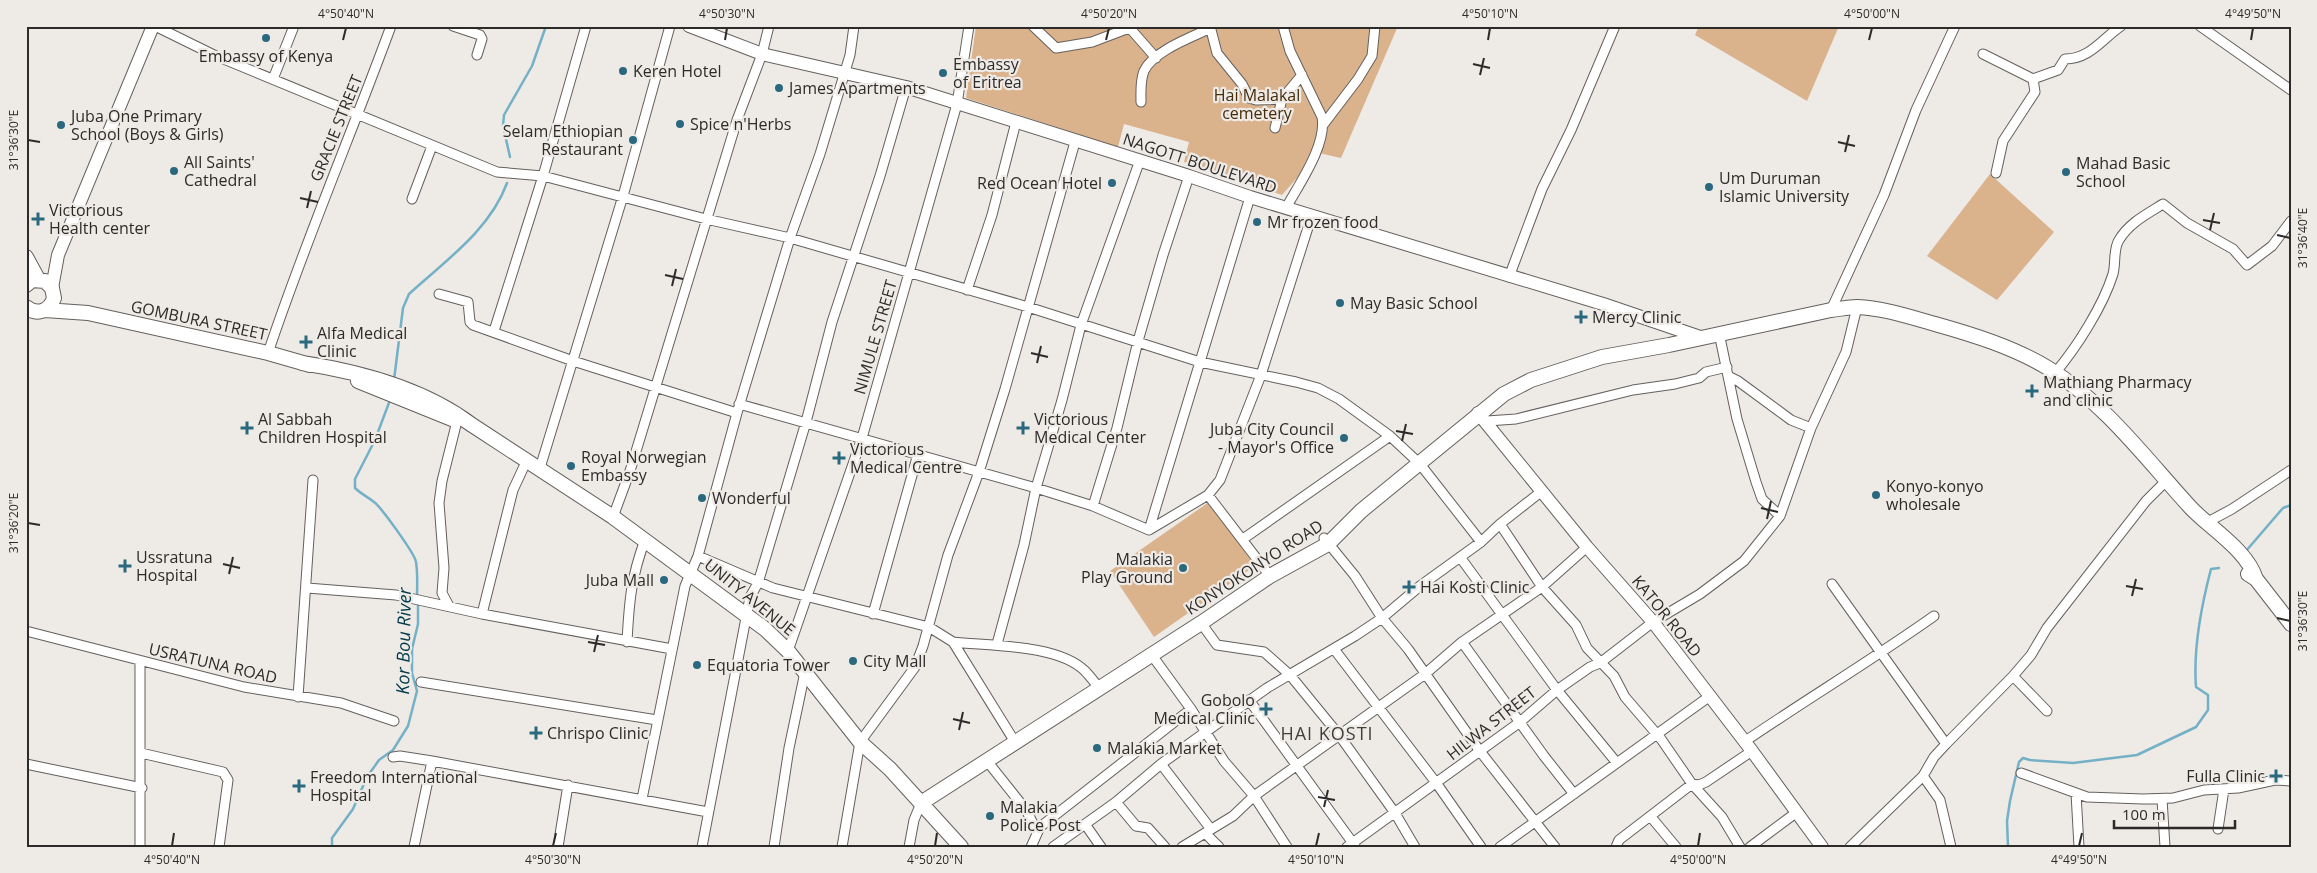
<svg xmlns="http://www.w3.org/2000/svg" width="2317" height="873" font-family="'Open Sans',sans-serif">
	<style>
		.green { fill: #dab28c }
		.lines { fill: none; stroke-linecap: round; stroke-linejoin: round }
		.stream { stroke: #74b0c6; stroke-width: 2.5 }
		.street-casing { stroke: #64605d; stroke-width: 11 }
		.secondary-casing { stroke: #64605d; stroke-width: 14 }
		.primary-casing { stroke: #64605d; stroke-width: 16 }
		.street { stroke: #fff; stroke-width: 9 }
		.secondary { stroke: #fff; stroke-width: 12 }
		.primary { stroke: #fff; stroke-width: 14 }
		.ticks { fill: none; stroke: #2d2b2a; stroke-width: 2 }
		.poi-dot { fill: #29687d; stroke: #eeeae6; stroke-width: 2 }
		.labels { text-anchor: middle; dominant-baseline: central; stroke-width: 4.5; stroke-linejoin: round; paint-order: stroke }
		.poi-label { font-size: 16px; fill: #2d2b2a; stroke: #eeeae6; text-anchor: start }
		.park-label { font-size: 16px; fill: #462b0b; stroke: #eeeae6 }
		.street-label { font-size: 16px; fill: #2d2b2a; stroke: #eeeae6 }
		.water-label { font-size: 18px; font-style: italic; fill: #013a4a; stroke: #eeeae6 }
		.neighbourhood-label { font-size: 18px; letter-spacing: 1px; fill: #423f3b; stroke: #eeeae6 }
		.neatline { fill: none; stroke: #2d2b2a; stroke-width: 2 }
		.ticks-label { font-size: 12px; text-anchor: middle; fill: #2d2b2a }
	</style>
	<rect width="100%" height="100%" fill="#eeeae6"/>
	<path class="green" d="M976,26H1398L1341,158L1319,153L1282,195L1184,162L1189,142L1124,124L1118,147L966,98Z
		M1699,26H1839L1807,101L1695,35Z
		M1990,174L2054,232L1997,300L1927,256Z
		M1209,502L1255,566L1154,637L1110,571Z"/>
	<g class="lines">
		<path class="stream" d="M510,157L503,126L504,115L532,66L546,26
			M394,380L403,308L409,294C445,261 490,230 507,183
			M390,400L375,440L355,479V488C361,494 368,497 374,502C381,507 415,554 416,562C418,574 417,586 417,598
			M2246,551L2283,508L2291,505
			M332,847V838L353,809L367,777L379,760L393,750L408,726L417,691L412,673V649L418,624V603
			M2008,847L2007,821L2010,801L2019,762L2023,758L2030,760L2073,763L2137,755L2196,727L2208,710V695L2196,687C2193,648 2201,607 2211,569L2219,568"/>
		<defs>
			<path id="street" d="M155,26L214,55L497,172L543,176L706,219L790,238L1028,307L1200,362L1296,382L1318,388L1339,399L1390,436
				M453,26L480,35L482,39L477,55
				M1033,26L1056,48L1092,42L1129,28
				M1128,26L1156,58
				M1210,26L1217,53L1242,84L1249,98L1256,100L1282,99
				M1283,26L1290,51L1322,117C1327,145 1299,184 1286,208
				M2200,26L2291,90
				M1983,54L2033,79L2058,70L2065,59C2090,59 2102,39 2121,26
				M273,79L294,26
				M1141,102C1141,91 1140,81 1144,71C1153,51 1192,37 1211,28
				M1323,125L1358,79L1372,56L1375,26
				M1275,128L1282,99L1302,75
				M1996,173L2003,141L2035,92L2033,79
				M412,199L432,146
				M1509,277L1542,189L1571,130L1615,26
				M967,290L992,215L1016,122
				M439,294L468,302L470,322L473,325L573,361L737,413
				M1831,310L1884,195L1916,110L1955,26
				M494,331L543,176L586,26
				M1719,333L1737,419L1756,482L1762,499L1780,516
				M268,353C305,242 351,135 391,26
				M2055,373C2077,347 2103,306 2113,274C2116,263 2113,249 2119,240C2129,223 2147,214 2163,204L2187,223L2233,249L2247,265L2272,246L2291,221
				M1728,376L1738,381L1791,420L1811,428
				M739,404L1036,488L1093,506L1149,530L1208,495L1220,480L1261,375L1312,215
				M1487,421L1516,419L1633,390L1675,384L1699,378L1706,372L1727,367
				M540,468L623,196L670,26
				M1208,495L1270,576
				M1093,506L1117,428L1138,341L1163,255L1189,176
				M613,517L630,471L737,120L762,54L769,26
				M2206,523L2232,509L2291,470
				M1500,524L1542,587L1576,625L1587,648L1614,676L1625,697L1661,739L1692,784L1722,817L1740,847
				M1149,530L1250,197
				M1324,538L1355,576L1382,618L1408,649L1479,750L1555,847
				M1243,539L1390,436L1420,464L1481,542
				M698,556L773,588L929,627L953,642L1015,742
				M1460,557L1557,690L1617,763
				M1832,584L1946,744
				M307,588L396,595L482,614L672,649
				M449,606L442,593L444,568L439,503L442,481L457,421
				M482,614L513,490L527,460
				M873,614L918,454
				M1201,623L1217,645L1264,652L1290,675L1339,735L1395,813L1415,847
				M26,631L244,687L341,703L394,721
				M627,642C629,603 631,577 645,540
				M953,642C989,646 1058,644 1085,671C1090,676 1095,683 1100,689
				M1462,642L1544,756L1574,794
				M997,644L1024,545L1036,488L1062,400L1081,325L1140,160
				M1334,649L1437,784L1481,847
				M788,651L862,438L957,104L969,26
				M1151,654L1191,709L1224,761L1254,796L1287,847
				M2013,676L2047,711
				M421,682L657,720
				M298,697L313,480
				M1249,700L1355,846
				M1744,742C1807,699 1872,660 1934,616
				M141,753L223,772L228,780L219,847
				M393,757L400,756L432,761L708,812
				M987,761L1026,810L1037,831
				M26,764L142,788
				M1161,764L1210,828
				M2021,773L2087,797L2143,799L2173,798L2204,790L2238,788L2275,780L2291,781
				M1923,776L1940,800L1951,847
				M2076,793L2079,847
				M642,799L685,586L698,556L737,413L790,238L820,154L850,55L854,26
				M2162,799L2165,847
				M1116,802L1136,826L1148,828L1165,847
				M1651,817L1676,847
				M1085,824L1101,847
				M2218,829L2224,789
				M1205,833L1219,847
				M140,847V661
				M414,847L432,761
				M558,847L568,785
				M702,847L750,597L758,583L806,422L832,322L880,176L906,87
				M774,847L789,748L805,672
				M842,847L860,742L915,667L923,646L948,555L979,472L1005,389L1075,142
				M909,847L914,820L921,803
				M1031,847L1040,827L1191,709
				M1053,847L1116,802L1161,764L1267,688L1355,636L1382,618L1420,586L1481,542L1500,524L1542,491
				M1182,847L1233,816L1254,796L1425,674L1462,642L1542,587L1587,547
				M1347,847L1520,722L1557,690L1590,667L1600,663L1653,622L1700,594L1744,561L1780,516L1811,428L1846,352L1857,307
				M1500,847L1710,696
				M1616,847L1619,840L1692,784L1699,785L1706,782L1752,751
				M1750,847L1797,812
				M1850,847L1923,776L1934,757L1946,744L2013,676L2031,655L2047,628L2146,501L2166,481"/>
			<path id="secondary" d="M689,26L762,54L906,87L1189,176L1250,197L1603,304L1700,337
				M52,288L58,255L153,26
				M1478,413L1587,547L1653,622L1752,751L1822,847"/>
			<path id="primary" d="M26,257L38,279
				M26,285L32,280L45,281L52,288L54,298C50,311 37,316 26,307
				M45,310L88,313L268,353L310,365
				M302,363C362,372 424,389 472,425L613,517L765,629L788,651L860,742L890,769L961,847
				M358,381L452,419
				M2248,574L2256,579L2291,624
				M921,803L1201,623L1270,576L1328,544L1361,511L1504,394L1531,380L1602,357L1669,345L1831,310C1840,309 1849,307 1857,307C1883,308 1910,317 1935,324C1974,335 2013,347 2048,368C2105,403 2146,459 2191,508C2211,529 2247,550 2256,579"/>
		</defs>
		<use href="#street" class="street-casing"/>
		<use href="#secondary" class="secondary-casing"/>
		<use href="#primary" class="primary-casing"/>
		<use href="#street" class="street"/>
		<use href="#secondary" class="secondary"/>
		<use href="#primary" class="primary"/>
	</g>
	<path class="ticks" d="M343,40L346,28M725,40L727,28M1106,40L1109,28M1488,40L1490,28M1869,40L1872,28M2251,40L2253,28M1473,64L1490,68M1480,75L1484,58M28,140L40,142M1838,142L1855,146M1845,152L1849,135M300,198L318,202M307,208L311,191M2203,220L2220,223M2210,230L2214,213M2277,235L2290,238M665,275L683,279M672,286L676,269M1031,353L1048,357M1037,363L1041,346M1396,431L1413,434M1402,441L1406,424M1761,508L1778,512M1767,519L1771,501M28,523L40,525M223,564L240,568M229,574L233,557M2126,586L2143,589M2132,596L2136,579M2277,618L2290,621M588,642L605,645M594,652L598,635M953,719L970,723M959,730L963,712M1318,797L1335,800M1324,807L1328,790M172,846L174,833M553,846L556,833M935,846L937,833M1316,846L1319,833M1698,846L1700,833M2079,846L2082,833"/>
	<g class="poi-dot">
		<circle cx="266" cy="38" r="5"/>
		<circle cx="623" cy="71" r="5"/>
		<circle cx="943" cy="73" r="5"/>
		<circle cx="779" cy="88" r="5"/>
		<circle cx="680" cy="124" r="5"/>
		<circle cx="61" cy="125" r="5"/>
		<circle cx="633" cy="140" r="5"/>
		<circle cx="174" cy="171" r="5"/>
		<circle cx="2066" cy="172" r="5"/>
		<circle cx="1112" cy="183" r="5"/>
		<circle cx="1709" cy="187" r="5"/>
		<path d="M35.5 211.5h5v5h5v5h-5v5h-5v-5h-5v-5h5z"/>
		<circle cx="1257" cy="222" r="5"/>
		<circle cx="1340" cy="303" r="5"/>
		<path d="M1578.5 309.5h5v5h5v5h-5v5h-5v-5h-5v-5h5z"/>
		<path d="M303.5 334.5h5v5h5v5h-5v5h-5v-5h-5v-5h5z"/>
		<path d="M2029.5 383.5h5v5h5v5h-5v5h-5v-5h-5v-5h5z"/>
		<path d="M244.5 420.5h5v5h5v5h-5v5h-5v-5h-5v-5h5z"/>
		<path d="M1020.5 420.5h5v5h5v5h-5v5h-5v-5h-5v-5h5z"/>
		<circle cx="1344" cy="438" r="5"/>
		<path d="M836.5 450.5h5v5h5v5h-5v5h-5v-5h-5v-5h5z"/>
		<circle cx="571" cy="466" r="5"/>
		<circle cx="1876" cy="495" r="5"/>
		<circle cx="702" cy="498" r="5"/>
		<path d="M122.5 558.5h5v5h5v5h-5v5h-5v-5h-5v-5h5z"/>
		<circle cx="1183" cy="568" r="5"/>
		<circle cx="664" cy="580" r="5"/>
		<path d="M1406.5 579.5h5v5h5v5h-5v5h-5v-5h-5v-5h5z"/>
		<circle cx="853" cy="661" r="5"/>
		<circle cx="697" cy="665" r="5"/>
		<path d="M1263.5 701.5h5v5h5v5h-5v5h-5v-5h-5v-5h5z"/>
		<path d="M533.5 725.5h5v5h5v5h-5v5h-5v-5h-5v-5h5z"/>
		<circle cx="1097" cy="748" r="5"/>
		<path d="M2273.5 768.5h5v5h5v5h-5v5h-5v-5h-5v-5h5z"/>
		<path d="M296.5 778.5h5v5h5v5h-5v5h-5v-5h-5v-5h5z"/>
		<circle cx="990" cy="816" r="5"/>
	</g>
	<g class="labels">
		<g class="poi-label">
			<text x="266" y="56" text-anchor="middle">Embassy of Kenya</text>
			<text x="953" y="64">Embassy<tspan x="953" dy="18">of Eritrea</tspan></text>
			<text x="633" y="71">Keren Hotel</text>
			<text x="789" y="88">James Apartments</text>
			<text x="71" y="116">Juba One Primary<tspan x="71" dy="18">School (Boys &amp; Girls)</tspan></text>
			<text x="690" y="124">Spice n'Herbs</text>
			<text x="623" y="131" text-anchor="end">Selam Ethiopian<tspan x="623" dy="18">Restaurant</tspan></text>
			<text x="184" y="162">All Saints'<tspan x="184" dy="18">Cathedral</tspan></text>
			<text x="2076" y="163">Mahad Basic<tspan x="2076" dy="18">School</tspan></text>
			<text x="1719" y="178">Um Duruman<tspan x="1719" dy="18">Islamic University</tspan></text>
			<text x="1102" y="183" text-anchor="end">Red Ocean Hotel</text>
			<text x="49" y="210">Victorious<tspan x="49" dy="18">Health center</tspan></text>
			<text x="1267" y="222">Mr frozen food</text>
			<text x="1350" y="303">May Basic School</text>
			<text x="1592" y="317">Mercy Clinic</text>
			<text x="317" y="333">Alfa Medical<tspan x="317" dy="18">Clinic</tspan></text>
			<text x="2043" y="382">Mathiang Pharmacy<tspan x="2043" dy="18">and clinic</tspan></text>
			<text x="258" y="419">Al Sabbah<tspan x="258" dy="18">Children Hospital</tspan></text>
			<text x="1034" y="419">Victorious<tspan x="1034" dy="18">Medical Center</tspan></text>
			<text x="1334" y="429" text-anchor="end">Juba City Council<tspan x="1334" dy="18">- Mayor's Office</tspan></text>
			<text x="850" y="449">Victorious<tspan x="850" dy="18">Medical Centre</tspan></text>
			<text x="581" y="457">Royal Norwegian<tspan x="581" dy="18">Embassy</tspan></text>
			<text x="1886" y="486">Konyo-konyo<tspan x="1886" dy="18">wholesale</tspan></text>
			<text x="712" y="498">Wonderful</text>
			<text x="136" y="557">Ussratuna<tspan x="136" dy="18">Hospital</tspan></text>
			<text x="1173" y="559" text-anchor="end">Malakia<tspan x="1173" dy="18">Play Ground</tspan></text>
			<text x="654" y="580" text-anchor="end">Juba Mall</text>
			<text x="1420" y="587">Hai Kosti Clinic</text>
			<text x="863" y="661">City Mall</text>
			<text x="707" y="665">Equatoria Tower</text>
			<text x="1255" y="700" text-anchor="end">Gobolo<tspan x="1255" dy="18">Medical Clinic</tspan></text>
			<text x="547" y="733">Chrispo Clinic</text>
			<text x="1107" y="748">Malakia Market</text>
			<text x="2265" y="776" text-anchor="end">Fulla Clinic</text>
			<text x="310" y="777">Freedom International<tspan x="310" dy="18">Hospital</tspan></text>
			<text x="1000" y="807">Malakia<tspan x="1000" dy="18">Police Post</tspan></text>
		</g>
		<g class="park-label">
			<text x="1257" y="95">Hai Malakal<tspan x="1257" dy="18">cemetery</tspan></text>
		</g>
		<g class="street-label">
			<text transform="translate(336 128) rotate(-68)">GRACIE STREET</text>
			<text transform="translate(1200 163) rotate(18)">NAGOTT BOULEVARD</text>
			<text transform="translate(199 320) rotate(12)">GOMBURA STREET</text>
			<text transform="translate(875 337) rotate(-74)">NIMULE STREET</text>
			<text transform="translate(1254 567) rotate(-33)">KONYOKONYO ROAD</text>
			<text transform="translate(750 597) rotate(39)">UNITY AVENUE</text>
			<text transform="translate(1667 616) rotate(51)">KATOR ROAD</text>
			<text transform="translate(213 663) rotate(13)">USRATUNA ROAD</text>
			<text transform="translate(1491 723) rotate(-38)">HILWA STREET</text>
		</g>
		<g class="water-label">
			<text transform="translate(403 641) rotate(-89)">Kor Bou River</text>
		</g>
		<g class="neighbourhood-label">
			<text x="1327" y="733">HAI KOSTI</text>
		</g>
	</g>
	<rect width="2317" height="873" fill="none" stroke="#eeeae6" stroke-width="55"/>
	<path d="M2114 820v8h121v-8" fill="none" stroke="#2d2b2a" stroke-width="2.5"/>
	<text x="2122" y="820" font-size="15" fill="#2d2b2a" stroke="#eeeae6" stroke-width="4" paint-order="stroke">100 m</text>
	<rect x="28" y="28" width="2262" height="818" class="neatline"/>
	<g class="ticks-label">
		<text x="346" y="18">4°50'40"N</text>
		<text x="727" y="18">4°50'30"N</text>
		<text x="1109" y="18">4°50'20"N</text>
		<text x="1490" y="18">4°50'10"N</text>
		<text x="1872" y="18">4°50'00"N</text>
		<text x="2253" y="18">4°49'50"N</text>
		<text transform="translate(14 140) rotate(-90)" y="4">31°36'30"E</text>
		<text transform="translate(2303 238) rotate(-90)" y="4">31°36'40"E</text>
		<text transform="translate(14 523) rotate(-90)" y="4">31°36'20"E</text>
		<text transform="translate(2303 621) rotate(-90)" y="4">31°36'30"E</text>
		<text x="172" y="864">4°50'40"N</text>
		<text x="553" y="864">4°50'30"N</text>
		<text x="935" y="864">4°50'20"N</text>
		<text x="1316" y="864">4°50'10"N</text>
		<text x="1698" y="864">4°50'00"N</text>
		<text x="2079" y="864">4°49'50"N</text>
	</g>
</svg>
